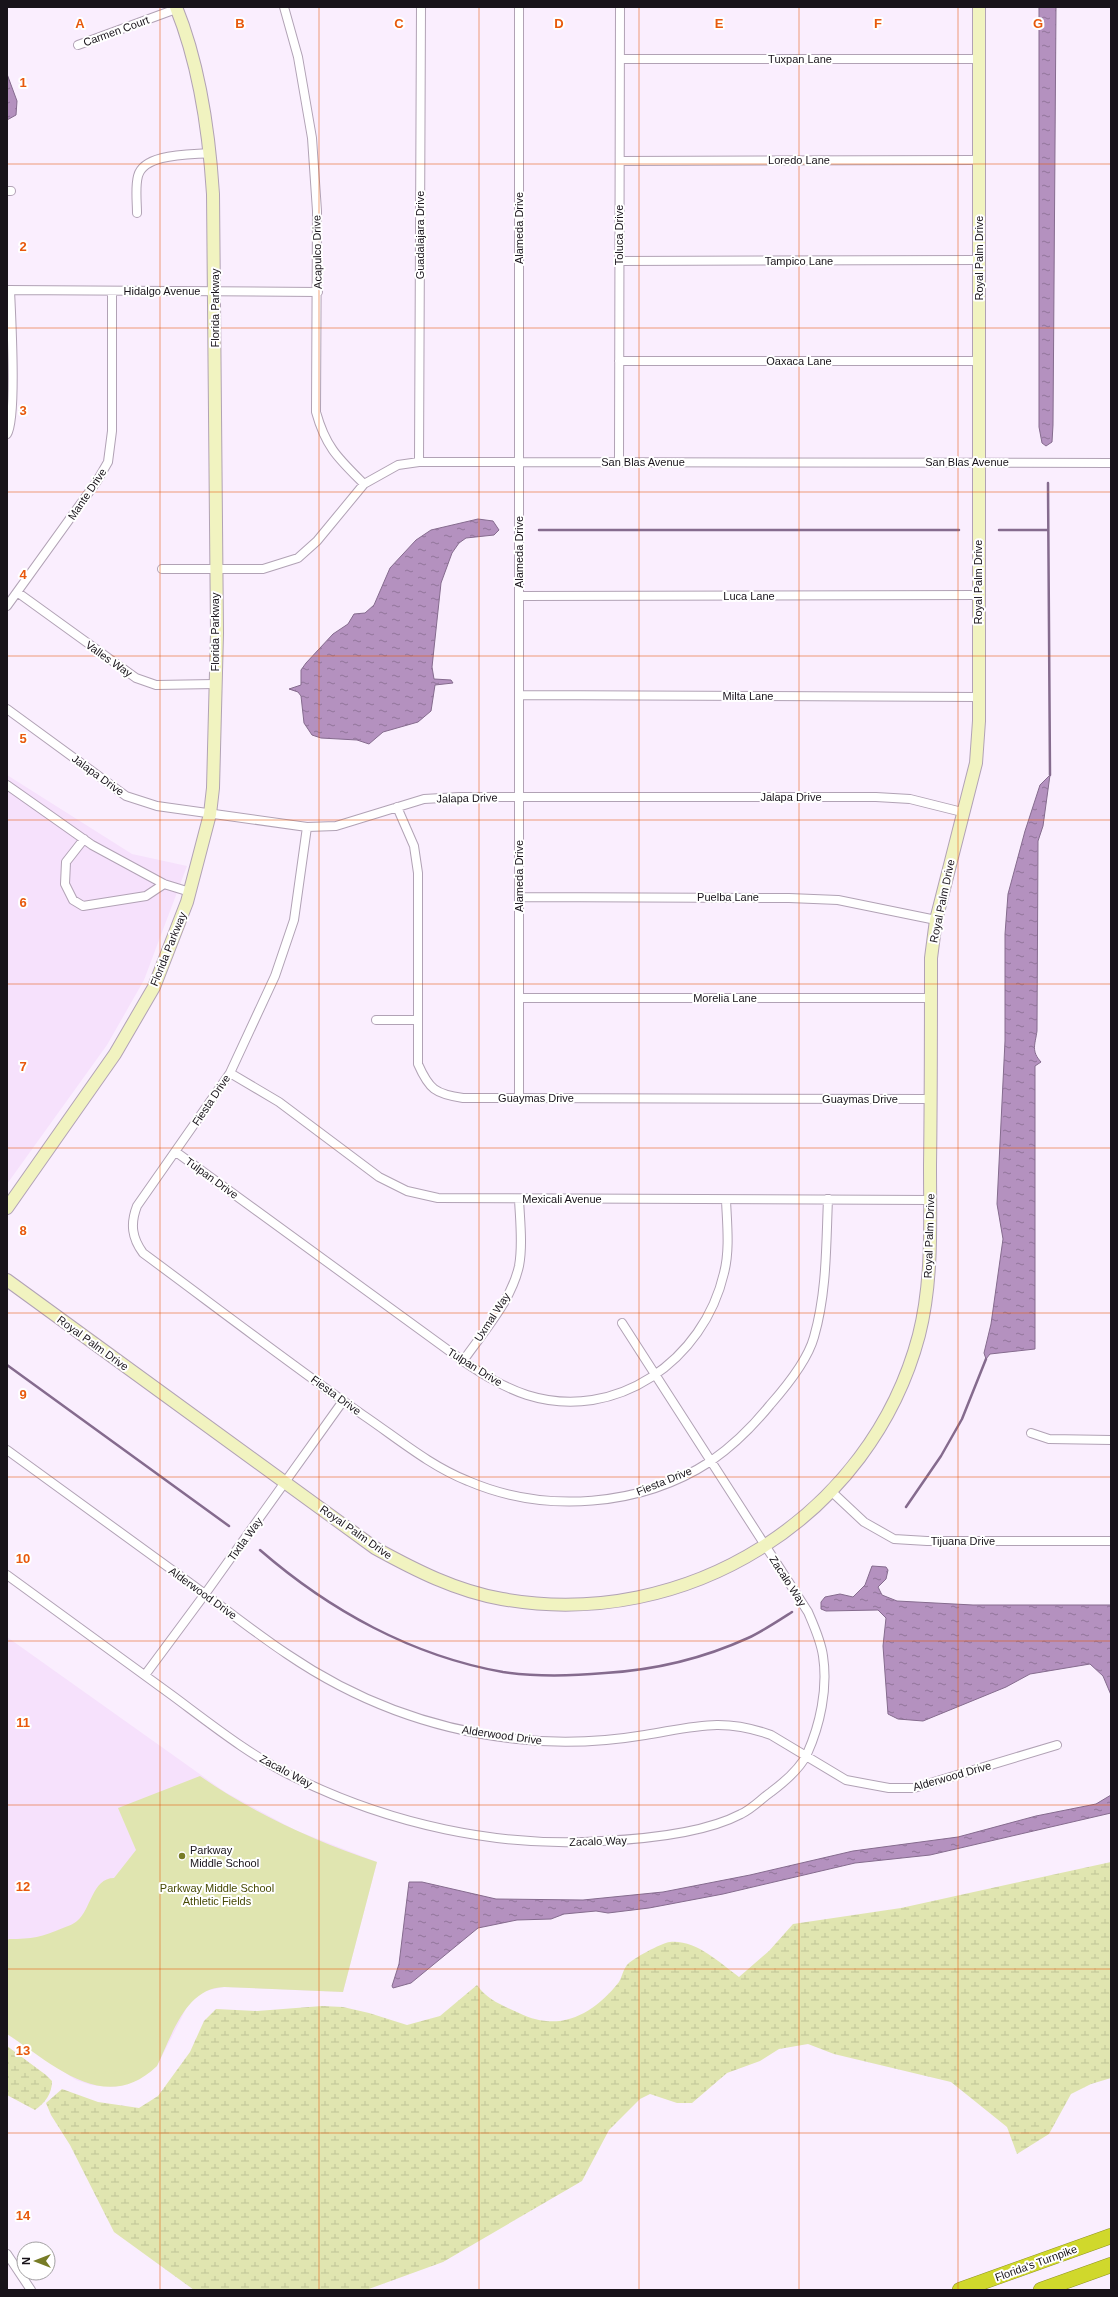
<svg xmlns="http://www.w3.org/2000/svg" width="1118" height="2297" font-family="Arial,sans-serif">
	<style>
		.built { fill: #f6e1fc }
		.wetland { fill: url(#wetland-marsh) }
		.park { fill: #e0e5b0 }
		.water { fill: url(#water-ripples); stroke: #856b8e }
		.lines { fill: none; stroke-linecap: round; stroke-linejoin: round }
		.stream { stroke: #856b8e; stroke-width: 2.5 }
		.street-casing { stroke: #b1a2b5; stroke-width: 10 }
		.secondary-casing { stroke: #b1a2b5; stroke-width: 14 }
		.highway-casing { stroke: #909326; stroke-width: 16 }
		.street { stroke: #fff; stroke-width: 8 }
		.secondary { stroke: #f1f3c0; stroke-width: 12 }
		.highway { stroke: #d0d82c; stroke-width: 15 }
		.grid { fill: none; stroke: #e8590c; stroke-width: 1; stroke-opacity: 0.55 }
		.poi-dot { fill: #777c26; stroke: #fff; stroke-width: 1.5 }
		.labels { text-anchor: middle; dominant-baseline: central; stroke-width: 4; stroke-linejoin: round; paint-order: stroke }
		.street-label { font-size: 11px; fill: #18131a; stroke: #fff }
		.poi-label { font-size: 11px; fill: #18131a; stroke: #fff; text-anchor: start }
		.park-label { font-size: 11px; fill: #474a05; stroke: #fff }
		.grid-label { font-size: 13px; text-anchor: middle; font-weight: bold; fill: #e8590c; stroke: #fff; stroke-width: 4; stroke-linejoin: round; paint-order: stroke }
	</style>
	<defs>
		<pattern id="wetland-marsh" width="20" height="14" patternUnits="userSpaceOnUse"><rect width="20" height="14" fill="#e0e5b0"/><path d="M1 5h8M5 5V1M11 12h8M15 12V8" fill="none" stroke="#bfc497"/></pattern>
		<pattern id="water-ripples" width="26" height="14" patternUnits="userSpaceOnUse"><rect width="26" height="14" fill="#b491bf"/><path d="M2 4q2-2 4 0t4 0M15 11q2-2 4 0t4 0" fill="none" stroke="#91759a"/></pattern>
	</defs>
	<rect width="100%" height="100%" fill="#faeefe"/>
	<path class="built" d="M7,775L132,854L187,866L144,980L107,1045L7,1184Z
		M7,1637L225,1792L295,1830L377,1862L343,1992L224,1987L205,1991L195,1997L187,2007L157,2066L138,2080L115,2087L91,2085L76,2080L7,2034Z"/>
	<path class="wetland" d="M1111,1862V2078L1091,2084L1071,2094L1049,2134L1017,2154L1007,2127L951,2082L834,2054L808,2044L779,2049L760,2061L727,2073L692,2103H677L650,2094L640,2099L609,2130L582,2181L443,2262L366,2290H194L114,2232L70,2145L51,2115L46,2103L62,2089L98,2102L139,2108L158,2096L190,2052L204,2021L216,2009L257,2011L322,2006L343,2007L369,2013L407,2025L440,2016L477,1985C487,2000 502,2005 519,2013C559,2033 593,2015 619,1982C622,1977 623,1970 627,1965C632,1959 661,1943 670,1942C697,1940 718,1962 739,1977L769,1951L793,1924L901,1908Z
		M7,2046L46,2075L52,2081C52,2094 45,2103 35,2110L7,2095Z"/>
	<path class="park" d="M200,1776C255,1814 314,1841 377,1862L343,1992L224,1987C185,1988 172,2036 157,2066C105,2116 53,2064 7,2034V1941L9,1939C32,1939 42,1937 63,1928C68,1926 74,1924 77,1921C91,1910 92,1878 114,1878L136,1850L118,1808Z"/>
	<path class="water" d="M1039,7H1056L1053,425L1052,442L1046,446L1042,443L1039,427Z
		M7,74L17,101L16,115L7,120Z
		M478,519L493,521L499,530L494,535L466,538L459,543L452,553L441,583L432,667L434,679L451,680L453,683L435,685L431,711L418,722L383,732L369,744L357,740L321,738L312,735L304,723L301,696L298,692L289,689L301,685V670L306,663L333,634L348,624L354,614L365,613L374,605L390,568L416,540L431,530Z
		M1050,775L1043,826L1038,841L1037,1031C1035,1045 1031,1051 1041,1062L1035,1066V1349L990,1354L986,1359L984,1353L991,1324L1003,1239L997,1204L1005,1041V934L1008,894L1025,831L1040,785Z
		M872,1566L886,1567L888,1570L886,1579L878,1587L882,1595L897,1601L973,1605H1111V1695L1103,1676L1090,1664L1030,1674L1006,1687L923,1721L898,1719L888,1714L883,1646L886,1618L878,1610L826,1611L821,1609V1602L825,1597L840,1594L853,1597L865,1585Z
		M1111,1795V1813L930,1855L855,1863L723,1894L649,1908L608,1913L596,1911L564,1914L551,1919L517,1920L478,1928L411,1983L393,1988L392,1986L399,1964L409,1882H422L496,1899L583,1900L663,1892L750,1875L853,1851L958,1837L1036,1816L1096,1804Z"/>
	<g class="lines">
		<path class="stream" d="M1048,483L1050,775
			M539,530H959
			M999,530H1048
			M7,1365L229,1526
			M906,1507L941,1456L962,1419L986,1359
			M260,1550C329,1610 412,1656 503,1672C536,1677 572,1676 605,1673C655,1670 702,1659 748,1638C763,1631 778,1621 792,1612"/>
		<defs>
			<path id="street" d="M284,7L298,57L312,138L317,211L316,412C326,448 339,459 364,484
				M519,7V1098
				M78,45L176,9
				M621,59H979
				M620,161L978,160
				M7,191H11
				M137,213C137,202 135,187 138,176C144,153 191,155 210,153
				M619,261L979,260
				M7,290L318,292
				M619,361H979
				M7,434C17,419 11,314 10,290
				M419,462L421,7
				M619,462L620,7
				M162,569H263L298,558L317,541L364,484L398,465L419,462H519L1111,463
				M17,592L136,678L156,685L215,684
				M519,596L979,595
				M7,606L97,481L108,462L112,431V291
				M519,695L978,697
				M7,709L126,796L157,806L307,827L336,826L424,799L459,797H876L910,799L962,812
				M7,785L92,845L164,884L190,892
				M397,807L414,846L418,873V1064C429,1089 435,1094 463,1098L931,1099
				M307,827L294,920L275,976L230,1073L137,1206C130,1224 132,1238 143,1253C216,1307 289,1363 363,1415C397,1438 430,1466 468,1481C545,1514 641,1507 711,1461C734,1445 753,1426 770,1405C785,1388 808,1359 814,1337C827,1292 826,1245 828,1199
				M84,839L66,862L65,884L73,900L83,906L146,896L164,884
				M519,897L789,898L838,900L936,920
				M519,998H931
				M376,1020H417
				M230,1073L279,1102L379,1177L407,1191L438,1198L930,1200
				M176,1152L463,1361C484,1375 503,1387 527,1395C616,1423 704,1360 724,1273C730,1250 727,1224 726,1200
				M463,1361C483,1332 511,1302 519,1266C523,1245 520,1221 519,1199
				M1031,1433L1049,1439L1111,1440
				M7,1450C68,1495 129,1539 190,1583C223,1607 254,1632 287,1654C356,1701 434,1730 517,1739C559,1744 603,1742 645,1735C694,1727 722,1717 771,1735L846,1780L889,1788H914L1057,1745
				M832,1492L864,1522L894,1539L927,1541H1111
				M7,1575C62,1615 118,1656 173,1696C212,1725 252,1757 296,1778C390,1824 498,1848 602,1841C645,1839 703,1834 741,1814C752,1809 761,1799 771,1792C783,1783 800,1769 807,1754C820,1725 828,1689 823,1656C821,1641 814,1626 808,1612L622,1323
				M145,1675L205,1594L343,1401
				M7,2254L31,2290"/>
			<path id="secondary" d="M7,1208L115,1054L154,987L187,902L210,814L213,788L217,633L213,194C209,131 200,66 176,7
				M7,1280L375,1548C415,1570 456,1591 502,1599C686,1632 871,1517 919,1335C933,1280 930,1221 930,1166C931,1096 931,1027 931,958L936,920L976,763L979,721V7"/>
			<path id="highway" d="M960,2290L1111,2236
				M1041,2290L1111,2265"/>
		</defs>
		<use href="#street" class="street-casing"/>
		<use href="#secondary" class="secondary-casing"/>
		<use href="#highway" class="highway-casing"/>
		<use href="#street" class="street"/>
		<use href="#secondary" class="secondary"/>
		<use href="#highway" class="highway"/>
	</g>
	<path class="grid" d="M160,7V2290M319,7V2290M479,7V2290M639,7V2290M799,7V2290M958,7V2290M7,164H1111M7,328H1111M7,492H1111M7,656H1111M7,820H1111M7,984H1111M7,1148H1111M7,1313H1111M7,1477H1111M7,1641H1111M7,1805H1111M7,1969H1111M7,2133H1111"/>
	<circle class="poi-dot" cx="182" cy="1856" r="4"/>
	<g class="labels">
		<g class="street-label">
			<text transform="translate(116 31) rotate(-20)">Carmen Court</text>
			<text x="800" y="59">Tuxpan Lane</text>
			<text x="799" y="160">Loredo Lane</text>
			<text transform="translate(519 228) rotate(-90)">Alameda Drive</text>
			<text transform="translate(420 235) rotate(-90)">Guadalajara Drive</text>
			<text transform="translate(619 235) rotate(-90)">Toluca Drive</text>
			<text transform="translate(317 252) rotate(-91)">Acapulco Drive</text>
			<text transform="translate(979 258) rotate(-90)">Royal Palm Drive</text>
			<text x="799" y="261">Tampico Lane</text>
			<text x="162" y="291">Hidalgo Avenue</text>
			<text transform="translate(215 308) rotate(-90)">Florida Parkway</text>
			<text x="799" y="361">Oaxaca Lane</text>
			<text x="643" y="462">San Blas Avenue</text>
			<text x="967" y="462">San Blas Avenue</text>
			<text transform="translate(87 494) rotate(-56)">Mante Drive</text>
			<text transform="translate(519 552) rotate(-90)">Alameda Drive</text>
			<text transform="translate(978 582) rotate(-90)">Royal Palm Drive</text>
			<text x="749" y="596">Luca Lane</text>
			<text transform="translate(215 632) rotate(-90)">Florida Parkway</text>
			<text transform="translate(109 659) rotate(35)">Valles Way</text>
			<text x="748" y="696">Milta Lane</text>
			<text transform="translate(98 775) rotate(36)">Jalapa Drive</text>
			<text x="791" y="797">Jalapa Drive</text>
			<text transform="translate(467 798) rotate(-1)">Jalapa Drive</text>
			<text transform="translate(519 876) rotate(-90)">Alameda Drive</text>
			<text x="728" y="897">Puelba Lane</text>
			<text transform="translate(942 901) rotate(-78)">Royal Palm Drive</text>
			<text transform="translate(168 949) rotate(-68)">Florida Parkway</text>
			<text x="725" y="998">Morelia Lane</text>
			<text x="536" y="1098">Guaymas Drive</text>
			<text x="860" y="1099">Guaymas Drive</text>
			<text transform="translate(211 1100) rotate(-56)">Fiesta Drive</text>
			<text transform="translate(212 1178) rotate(36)">Tulpan Drive</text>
			<text x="562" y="1199">Mexicali Avenue</text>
			<text transform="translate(929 1236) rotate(-88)">Royal Palm Drive</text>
			<text transform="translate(492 1317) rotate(-57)">Uxmal Way</text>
			<text transform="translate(93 1343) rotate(36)">Royal Palm Drive</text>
			<text transform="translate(475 1367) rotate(32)">Tulpan Drive</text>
			<text transform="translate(336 1395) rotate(36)">Fiesta Drive</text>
			<text transform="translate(664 1481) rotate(-22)">Fiesta Drive</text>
			<text transform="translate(356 1532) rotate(35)">Royal Palm Drive</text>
			<text transform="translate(245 1539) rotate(-54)">Tixtla Way</text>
			<text x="963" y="1541">Tijuana Drive</text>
			<text transform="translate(788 1581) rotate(57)">Zacalo Way</text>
			<text transform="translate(203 1593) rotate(36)">Alderwood Drive</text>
			<text transform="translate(502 1735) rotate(8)">Alderwood Drive</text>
			<text transform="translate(286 1771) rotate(28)">Zacalo Way</text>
			<text transform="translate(952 1776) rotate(-16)">Alderwood Drive</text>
			<text transform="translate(598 1841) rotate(-2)">Zacalo Way</text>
			<text transform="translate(1036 2263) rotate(-20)">Florida's Turnpike</text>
		</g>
		<g class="poi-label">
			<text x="190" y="1850">Parkway<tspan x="190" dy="13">Middle School</tspan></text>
		</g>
		<g class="park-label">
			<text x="217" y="1888">Parkway Middle School<tspan x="217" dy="13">Athletic Fields</tspan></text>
		</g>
	</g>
	<g class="grid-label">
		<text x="80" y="28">A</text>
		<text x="240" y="28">B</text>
		<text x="399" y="28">C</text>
		<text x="559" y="28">D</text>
		<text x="719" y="28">E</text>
		<text x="878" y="28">F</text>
		<text x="1038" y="28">G</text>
		<text x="23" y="87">1</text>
		<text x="23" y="251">2</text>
		<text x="23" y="415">3</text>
		<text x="23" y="579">4</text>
		<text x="23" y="743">5</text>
		<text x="23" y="907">6</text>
		<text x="23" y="1071">7</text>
		<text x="23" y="1235">8</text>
		<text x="23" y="1399">9</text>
		<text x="23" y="1563">10</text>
		<text x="23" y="1727">11</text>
		<text x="23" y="1891">12</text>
		<text x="23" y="2055">13</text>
		<text x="23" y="2220">14</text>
	</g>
	<rect width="1118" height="2297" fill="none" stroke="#18131a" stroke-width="16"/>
	<g transform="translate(36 2261) rotate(270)"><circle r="19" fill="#ffffff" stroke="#a3a1a3"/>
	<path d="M0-3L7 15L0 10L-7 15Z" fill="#777c26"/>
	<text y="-6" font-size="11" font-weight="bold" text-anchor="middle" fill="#18131a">N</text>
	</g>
</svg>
